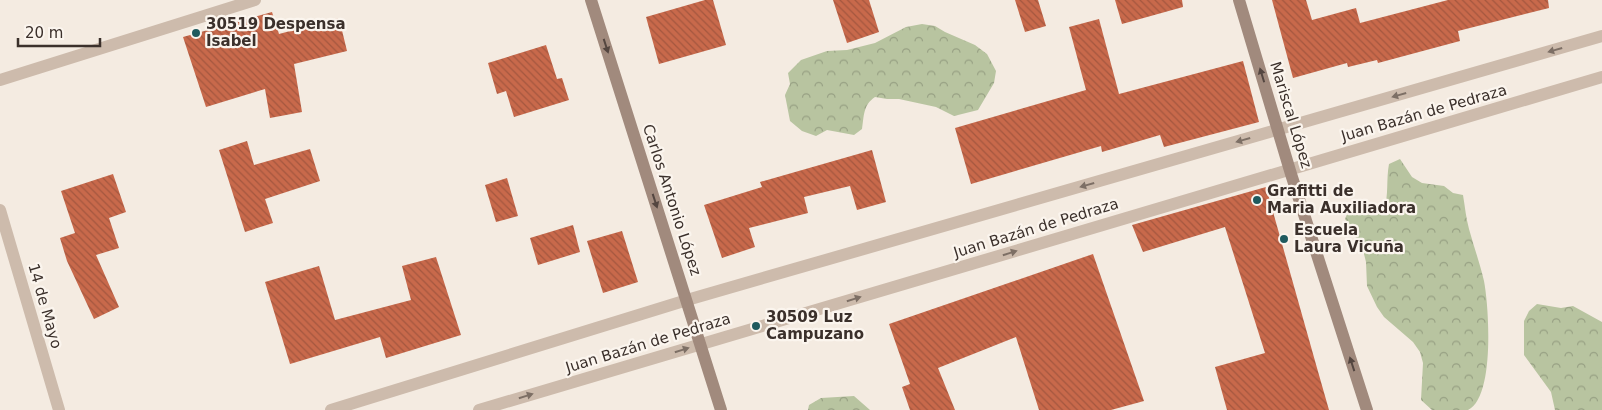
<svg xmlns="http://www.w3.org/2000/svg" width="1602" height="410" font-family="'DejaVu Sans',sans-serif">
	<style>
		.forest { fill: url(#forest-crowns) }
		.building { fill: url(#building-back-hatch) }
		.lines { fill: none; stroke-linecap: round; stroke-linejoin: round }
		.minor { stroke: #cdbbac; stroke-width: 12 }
		.tertiary { stroke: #cdbbac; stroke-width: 12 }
		.secondary { stroke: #a18a7d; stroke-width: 12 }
		.oneway { fill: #544640 }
		.oneway2 { fill: #7d6f65 }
		.poi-dot { fill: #1f5a5e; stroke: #fbf5ee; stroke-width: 2 }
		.labels { text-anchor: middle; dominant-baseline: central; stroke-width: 4.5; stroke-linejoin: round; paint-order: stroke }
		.poi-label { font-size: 15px; font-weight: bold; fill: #3b302b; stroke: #fbf5ee; text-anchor: start }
		.street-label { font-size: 15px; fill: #3b302b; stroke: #fbf5ee }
	</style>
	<defs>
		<pattern id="forest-crowns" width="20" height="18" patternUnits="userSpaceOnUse" patternTransform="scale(1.25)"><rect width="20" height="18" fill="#b8c4a0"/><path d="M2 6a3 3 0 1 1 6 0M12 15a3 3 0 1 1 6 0" fill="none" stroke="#97a083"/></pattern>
		<pattern id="building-back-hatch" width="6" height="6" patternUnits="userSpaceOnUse" patternTransform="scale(1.25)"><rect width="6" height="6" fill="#c8694b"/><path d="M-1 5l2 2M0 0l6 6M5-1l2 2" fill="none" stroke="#a4573f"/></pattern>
	</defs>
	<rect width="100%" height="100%" fill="#f4ebe1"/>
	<path class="forest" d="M922,24L935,26L945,32L975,45L987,54L996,71L994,83L978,110L954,116L936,107L899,99H887L875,97C863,105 864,116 862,129L854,135L827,130L816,136L802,131L790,121L785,95L790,84L788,73L801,60L827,51L847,50L875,43L906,27Z
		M1400,159L1412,177L1422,183L1444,186L1453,193L1463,195C1465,207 1466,218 1469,229C1474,247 1480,264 1484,281C1489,307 1495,397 1468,410H1432L1421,400L1423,363L1420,352L1413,342L1384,317L1377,307L1367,286L1366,262L1363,250L1345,219L1350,207C1362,207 1372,211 1384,210C1389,195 1386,179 1389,164Z
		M1537,304L1561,308L1573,306L1602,322V410H1555L1551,392L1524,355V321L1529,311Z
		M854,396L870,410H808L809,405L821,398Z"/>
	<path class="building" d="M705,0H713L726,45L659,64L646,17Z
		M833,0H869L879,32L847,43Z
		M1015,0H1038L1046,26L1025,32Z
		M1115,0H1182L1183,7L1122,24Z
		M1272,0H1306L1312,20L1356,8L1360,23L1448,0H1548L1549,8L1458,31L1460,41L1378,63L1377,60L1348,67L1347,63L1293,78Z
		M272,12L279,34L339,18L347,51L294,64L302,112L270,118L265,89L206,107L183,37Z
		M1099,19L1119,94L1243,61L1259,122L1164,147L1160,135L1102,152L1101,146L971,184L955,128L1086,90L1069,27Z
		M546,45L557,79L562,78L569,100L514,117L506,91L497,94L488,63Z
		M247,141L254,165L310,149L320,181L265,199L273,223L245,232L219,150Z
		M872,150L886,202L857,210L850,186L804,197L808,213L749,228L755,247L722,258L704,205L762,187L760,182Z
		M113,174L126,212L109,218L119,248L96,255L119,307L94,319L67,261L60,238L75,233L61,191Z
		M507,178L518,216L496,222L485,185Z
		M1266,187L1317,368L1329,410H1227L1215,367L1265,353L1225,227L1143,252L1132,225Z
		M573,225L580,252L538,265L530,238Z
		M622,231L638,282L603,293L587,241Z
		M1093,254L1144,401L1111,410H1039L1016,337L938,368L955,410H910L902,387L910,384L889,324Z
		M436,257L461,335L386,358L380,337L290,364L265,282L319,266L335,320L411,300L402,266Z"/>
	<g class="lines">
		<path class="minor" d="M0,80L255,0
			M331,410L687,300L1602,36
			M479,410L1602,77"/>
		<path class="tertiary" d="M0,210L59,410"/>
		<path class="secondary" d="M591,0L721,410
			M1239,0L1291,174L1367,410"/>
	</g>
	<defs><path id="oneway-solid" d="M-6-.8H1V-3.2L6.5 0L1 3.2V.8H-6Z" transform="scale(1.25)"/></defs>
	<g class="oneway">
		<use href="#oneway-solid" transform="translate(606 46) rotate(72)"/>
		<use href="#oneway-solid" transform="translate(1262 75) rotate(-107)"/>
		<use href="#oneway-solid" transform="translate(655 201) rotate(72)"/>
		<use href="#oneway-solid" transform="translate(1352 364) rotate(-108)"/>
	</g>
	<g class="oneway2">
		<use href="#oneway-solid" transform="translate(1555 50) rotate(164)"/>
		<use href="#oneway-solid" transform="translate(1399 95) rotate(164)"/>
		<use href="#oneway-solid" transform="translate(1243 140) rotate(164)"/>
		<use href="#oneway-solid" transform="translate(1087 185) rotate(164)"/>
		<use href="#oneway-solid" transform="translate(1010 253) rotate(-17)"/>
		<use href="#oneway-solid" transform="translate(854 299) rotate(-17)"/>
		<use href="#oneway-solid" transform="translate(682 350) rotate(-17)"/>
		<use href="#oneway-solid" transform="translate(526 396) rotate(-17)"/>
	</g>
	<g class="poi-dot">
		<circle cx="196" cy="33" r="5"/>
		<circle cx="1257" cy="200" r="5"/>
		<circle cx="1284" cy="239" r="5"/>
		<circle cx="756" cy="326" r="5"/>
	</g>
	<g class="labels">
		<g class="poi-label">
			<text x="206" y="24">30519 Despensa<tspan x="206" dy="17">Isabel</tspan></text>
			<text x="1267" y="191">Grafitti de<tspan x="1267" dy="17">Maria Auxiliadora</tspan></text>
			<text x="1294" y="230">Escuela<tspan x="1294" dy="17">Laura Vicuña</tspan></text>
			<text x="766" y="317">30509 Luz<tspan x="766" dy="17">Campuzano</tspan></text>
		</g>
		<g class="street-label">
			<text transform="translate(1424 113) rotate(-16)">Juan Bazán de Pedraza</text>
			<text transform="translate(1291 115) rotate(73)">Mariscal López</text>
			<text transform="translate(672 200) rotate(72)">Carlos Antonio López</text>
			<text transform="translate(1036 228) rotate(-17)">Juan Bazán de Pedraza</text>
			<text transform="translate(45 306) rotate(74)">14 de Mayo</text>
			<text transform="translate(648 343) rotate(-17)">Juan Bazán de Pedraza</text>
		</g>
	</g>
	<path d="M18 38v8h82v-8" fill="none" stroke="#3b302b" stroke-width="2.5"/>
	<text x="25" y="38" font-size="15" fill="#3b302b" stroke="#fbf5ee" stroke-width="4" paint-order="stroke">20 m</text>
</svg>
